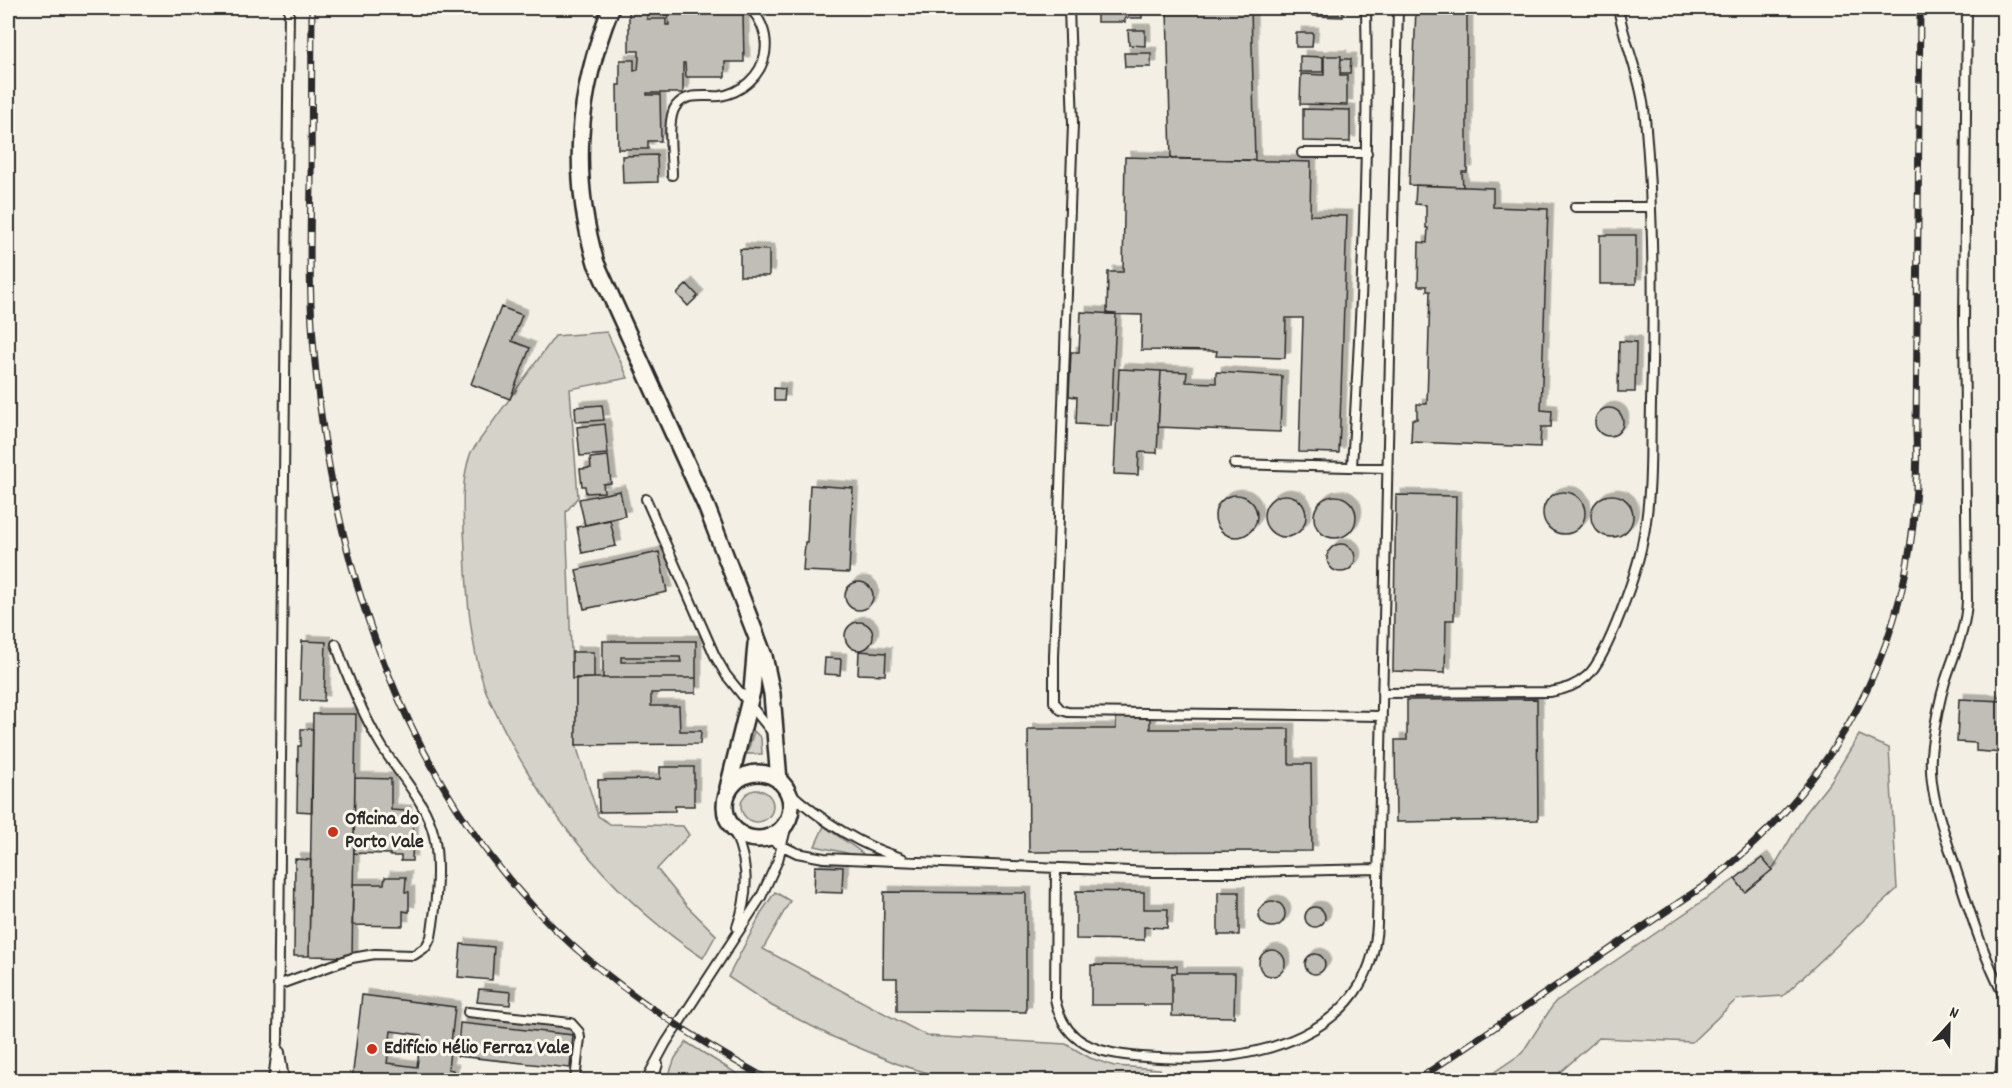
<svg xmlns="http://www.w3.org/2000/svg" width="2012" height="1088" font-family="Dekko,sans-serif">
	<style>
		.green { fill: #d5d2c9; stroke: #807e7a; stroke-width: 1.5 }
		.building { fill: #c0beb6; stroke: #2b2b2b; stroke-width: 1.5; fill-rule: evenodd; filter: url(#shadow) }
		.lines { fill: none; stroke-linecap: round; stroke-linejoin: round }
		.service-casing { stroke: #2b2b2b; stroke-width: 12 }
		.minor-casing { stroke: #2b2b2b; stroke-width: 20 }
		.service { stroke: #fbf7ec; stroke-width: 8 }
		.minor { stroke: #fbf7ec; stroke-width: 15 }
		.rail-casing { stroke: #2b2b2b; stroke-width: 7 }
		.rail { stroke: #fbf7ec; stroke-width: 4.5; stroke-dasharray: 14; stroke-linecap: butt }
		.poi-dot { fill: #c8321e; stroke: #fbf7ec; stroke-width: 2 }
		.labels { text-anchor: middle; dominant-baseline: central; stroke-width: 6; stroke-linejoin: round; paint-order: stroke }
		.poi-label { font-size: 20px; font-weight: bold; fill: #2b2b2b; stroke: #fbf7ec; text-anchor: start }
	</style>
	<defs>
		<filter id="shadow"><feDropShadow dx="5.5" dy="-5.5" stdDeviation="0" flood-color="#0004"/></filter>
	</defs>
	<rect width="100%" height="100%" fill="#f3efe4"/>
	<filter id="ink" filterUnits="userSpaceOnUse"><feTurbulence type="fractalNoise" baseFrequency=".0167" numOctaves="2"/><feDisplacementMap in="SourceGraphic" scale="12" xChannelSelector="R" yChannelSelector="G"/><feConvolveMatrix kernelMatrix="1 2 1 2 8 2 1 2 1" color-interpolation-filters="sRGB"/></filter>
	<g filter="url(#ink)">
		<path class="green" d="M607,332L628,378L570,389L578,497L566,512L572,678H576V745L598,816L610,824L683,826L689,835L657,869L687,906L716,935L703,958C621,904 552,823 507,735C499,719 490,703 484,686C470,642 467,597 465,551C464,518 459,484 471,452L555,336Z
			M754,731L761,738L762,754H747Z
			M1859,735L1889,748L1897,889L1783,996L1737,999L1692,1042L1599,1038L1551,1080H1483L1522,1053L1555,1002L1735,879L1745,891L1772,870L1805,814L1831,781Z
			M741 806a16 16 0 1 1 32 0a16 16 0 1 1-32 0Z
			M824,826C832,833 861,850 864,855L860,856L815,846Z
			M775,892L790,901L763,949L927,1036L1066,1044L1090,1058L1114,1066L1160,1069L1162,1080H951L898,1064L833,1037L772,1006L728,977L763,910Z
			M686,1042L747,1080H667L675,1058Z"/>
		<path class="building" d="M1097,8H1142V18H1125V22H1097Z
			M1167,8H1251L1255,160L1171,159Z
			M1313,8H1343V17L1313,16Z
			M1416,8H1467V172H1462L1463,187L1409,185Z
			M647,11V19H666V25H669L668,12H743L744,62H725V77H686L685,63H683V93H647V95H660L661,141H648V149H618L617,85H620V60H634V71L638,70L639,59V51H629V12Z
			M1128,30H1145V46L1129,45Z
			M1296,33H1313L1312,47H1296Z
			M1124,53H1151V67H1125Z
			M1300,56L1323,57V72H1300Z
			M1324,56H1341L1340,75H1347V105L1300,104L1301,74L1324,75Z
			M1341,59H1351L1350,73H1340Z
			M1303,109L1350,110V142L1303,141Z
			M657,155L658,182L623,183L622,156Z
			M1125,157L1311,162L1310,215L1347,216L1339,453L1299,452L1303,318H1286L1285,358L1216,356L1217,351L1141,350L1142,315L1107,314L1108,272H1123Z
			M1416,185L1493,188V207L1548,209L1541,410L1552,411L1551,427H1541L1540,447L1411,442L1412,419H1417V404H1427L1430,291H1427V286H1418L1419,242L1427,243L1428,228H1426V205L1415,204Z
			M1600,235H1636V284H1600Z
			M740,249L769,250V276H740Z
			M687,284L698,296L688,306L677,294Z
			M501,307L522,315L512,341L530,348L510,399L471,384Z
			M1081,312L1116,314L1111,426L1076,424L1077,397L1069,396L1071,352H1079Z
			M1619,341L1636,342L1635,392H1618Z
			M1119,369L1161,371L1157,453L1139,452L1138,475L1114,474Z
			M1161,371L1187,372L1186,382L1216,383V372L1282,376L1280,432L1158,427Z
			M774,388L785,389L784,401H774Z
			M602,405L604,420L576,422L575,407Z
			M1595 422a14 14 0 1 1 28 0a14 14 0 1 1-28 0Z
			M605,424L608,454L580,456L577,427Z
			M608,456L611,483L603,484L604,492L586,493L585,486H582L580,469L591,468L590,458Z
			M810,485L853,488L849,573L803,571L805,542H807Z
			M620,491L625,516L585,525L579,499Z
			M1543 513a21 21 0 1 1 42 0a21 21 0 1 1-42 0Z
			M1396,495L1456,496L1454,620H1446L1445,673L1393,671Z
			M1591 516a21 21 0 1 1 42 0a21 21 0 1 1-42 0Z
			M1215 516a21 21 0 1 1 42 0a21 21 0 1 1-42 0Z
			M1264 516a21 21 0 1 1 42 0a21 21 0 1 1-42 0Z
			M1314 517a21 21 0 1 1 42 0a21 21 0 1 1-42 0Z
			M610,520L616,546L582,553L577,527Z
			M1327 558a14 14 0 1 1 28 0a14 14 0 1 1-28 0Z
			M659,552L667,592L584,609L576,570Z
			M845 596a14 14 0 1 1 28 0a14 14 0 1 1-28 0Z
			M845 636a14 14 0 1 1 28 0a14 14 0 1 1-28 0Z
			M302,641L326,642L324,701L300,700Z
			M603,641H696V678H603ZM621,657H680L681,662H621Z
			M859,651L886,653L885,675L858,674Z
			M572,652H594V678L572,679Z
			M825,658L841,659L840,675L824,674Z
			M576,678H696V693H651V706H679L680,731H701L700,744L576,745Z
			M1537,699L1538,820L1396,822L1395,740H1407V700Z
			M1959,699L2004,701L2003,753L1976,751V743L1957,742Z
			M313,714H356L352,957L309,956Z
			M1116,714H1150V729H1289V764H1311L1312,851L1029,852L1028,729H1116Z
			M301,729H313L312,812L297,811L298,746H301Z
			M660,767H694V806H675V811L599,812L598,780L660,779Z
			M355,778L391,779V810L406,811V824H413L412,861H401V856H390V854L354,853Z
			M1762,858L1772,870L1745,892L1735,879Z
			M295,859L311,860L309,956H294Z
			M815,866L843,867L842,893L814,892Z
			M385,877H406L405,892H409V912L403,911V926L352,925L353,884H384Z
			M1076,891L1144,892V909H1168L1167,928L1144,927V940L1076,939Z
			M884,892L1026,893V1012L897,1011V978H883Z
			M1218,892H1239V935H1218Z
			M1259 914a13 13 0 1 1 26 0a13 13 0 1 1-26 0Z
			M1305 917a10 10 0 1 1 20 0a10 10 0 1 1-20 0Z
			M461,944L494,947L492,980L458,977Z
			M1259 963a13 13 0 1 1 26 0a13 13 0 1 1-26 0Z
			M1305 964a10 10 0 1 1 20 0a10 10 0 1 1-20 0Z
			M1091,965L1177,966V973H1172V1005H1091Z
			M1172,973H1235L1234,1017L1172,1016Z
			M479,989L511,992L510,1005L477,1002Z
			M362,995L455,1007L448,1069L453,1070L452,1080H352ZM391,1031L421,1035L417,1067L387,1063Z
			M460,1023L573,1035L570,1068L457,1056Z"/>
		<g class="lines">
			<defs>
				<path id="service" d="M1069,8L1073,124L1054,657V702L1061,710L1068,712L1382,716
					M1967,8L1964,322L1967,600C1966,630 1954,654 1945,682C1939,702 1935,724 1932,745C1926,788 1943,828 1956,869C1970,912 1983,955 2004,996
					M1302,153H1367
					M672,175C672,158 666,119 676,106C687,92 705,97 720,96C741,93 761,76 765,54C768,36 762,21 750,8
					M1575,207H1650
					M1234,464L1387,468
					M1352,467C1361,314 1369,161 1366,8
					M646,499L715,656L726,675L772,732
					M1382,693L1550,692C1563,690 1576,686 1587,676C1608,657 1638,569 1643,539C1652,495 1650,448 1651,403C1654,308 1654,212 1645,118C1642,80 1625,45 1618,8
					M785,788C819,819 857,845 902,858
					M728,820C748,855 751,889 737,927
					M766,838L797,853L824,858L1153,872H1242L1378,869
					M1056,868L1055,999C1059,1018 1068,1034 1084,1043C1104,1055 1138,1057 1160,1058C1253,1064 1372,1037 1377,924L1398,8
					M278,985L352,958L375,954L414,955L426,947L431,937C436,909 440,864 434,836C426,801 399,775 381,745C362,713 348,679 336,644
					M468,1012L571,1023L579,1032L580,1038L575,1080
					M280,1052L284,1080
					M273,1080L278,1041L289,8
					M646,1080L666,1043L761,897L778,860L790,813
					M653,1080L658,1064
					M2000,1080L2004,1031"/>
				<path id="minor" d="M611,8C577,93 570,174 596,263L707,508L764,656L772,694L779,781
					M725 806a33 33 0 1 1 66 0a33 33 0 1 1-66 0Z
					M728,788L752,691L756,644"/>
			</defs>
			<use href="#service" class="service-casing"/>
			<use href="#minor" class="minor-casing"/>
			<use href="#service" class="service"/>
			<use href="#minor" class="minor"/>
			<defs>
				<path id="rail" d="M312,8C312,66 311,124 311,183C310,235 309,287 313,339C330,560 404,794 573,946C632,999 700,1042 769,1080
					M1417,1080L1705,885C1852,772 1924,617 1916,432L1920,8"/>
			</defs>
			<use href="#rail" class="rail-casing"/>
			<use href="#rail" class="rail"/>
		</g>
	</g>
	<g class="poi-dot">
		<circle cx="333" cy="832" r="6"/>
		<circle cx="372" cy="1049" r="6"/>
	</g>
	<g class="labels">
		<g class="poi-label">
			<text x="345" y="820">Oficina do<tspan x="345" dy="23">Porto Vale</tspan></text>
			<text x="384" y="1049">Edifício Hélio Ferraz Vale</text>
		</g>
	</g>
	<rect width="2012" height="1088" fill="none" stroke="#fbf7ec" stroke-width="30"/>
	<rect x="15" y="15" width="1982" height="1058" fill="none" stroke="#2b2b2b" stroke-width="2" filter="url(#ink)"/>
	<g transform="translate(1949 1025) rotate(22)" stroke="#fbf7ec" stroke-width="4.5" paint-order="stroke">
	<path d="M0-4.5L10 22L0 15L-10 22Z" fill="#2b2b2b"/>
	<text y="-9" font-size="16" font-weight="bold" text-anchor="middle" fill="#2b2b2b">N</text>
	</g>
</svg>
